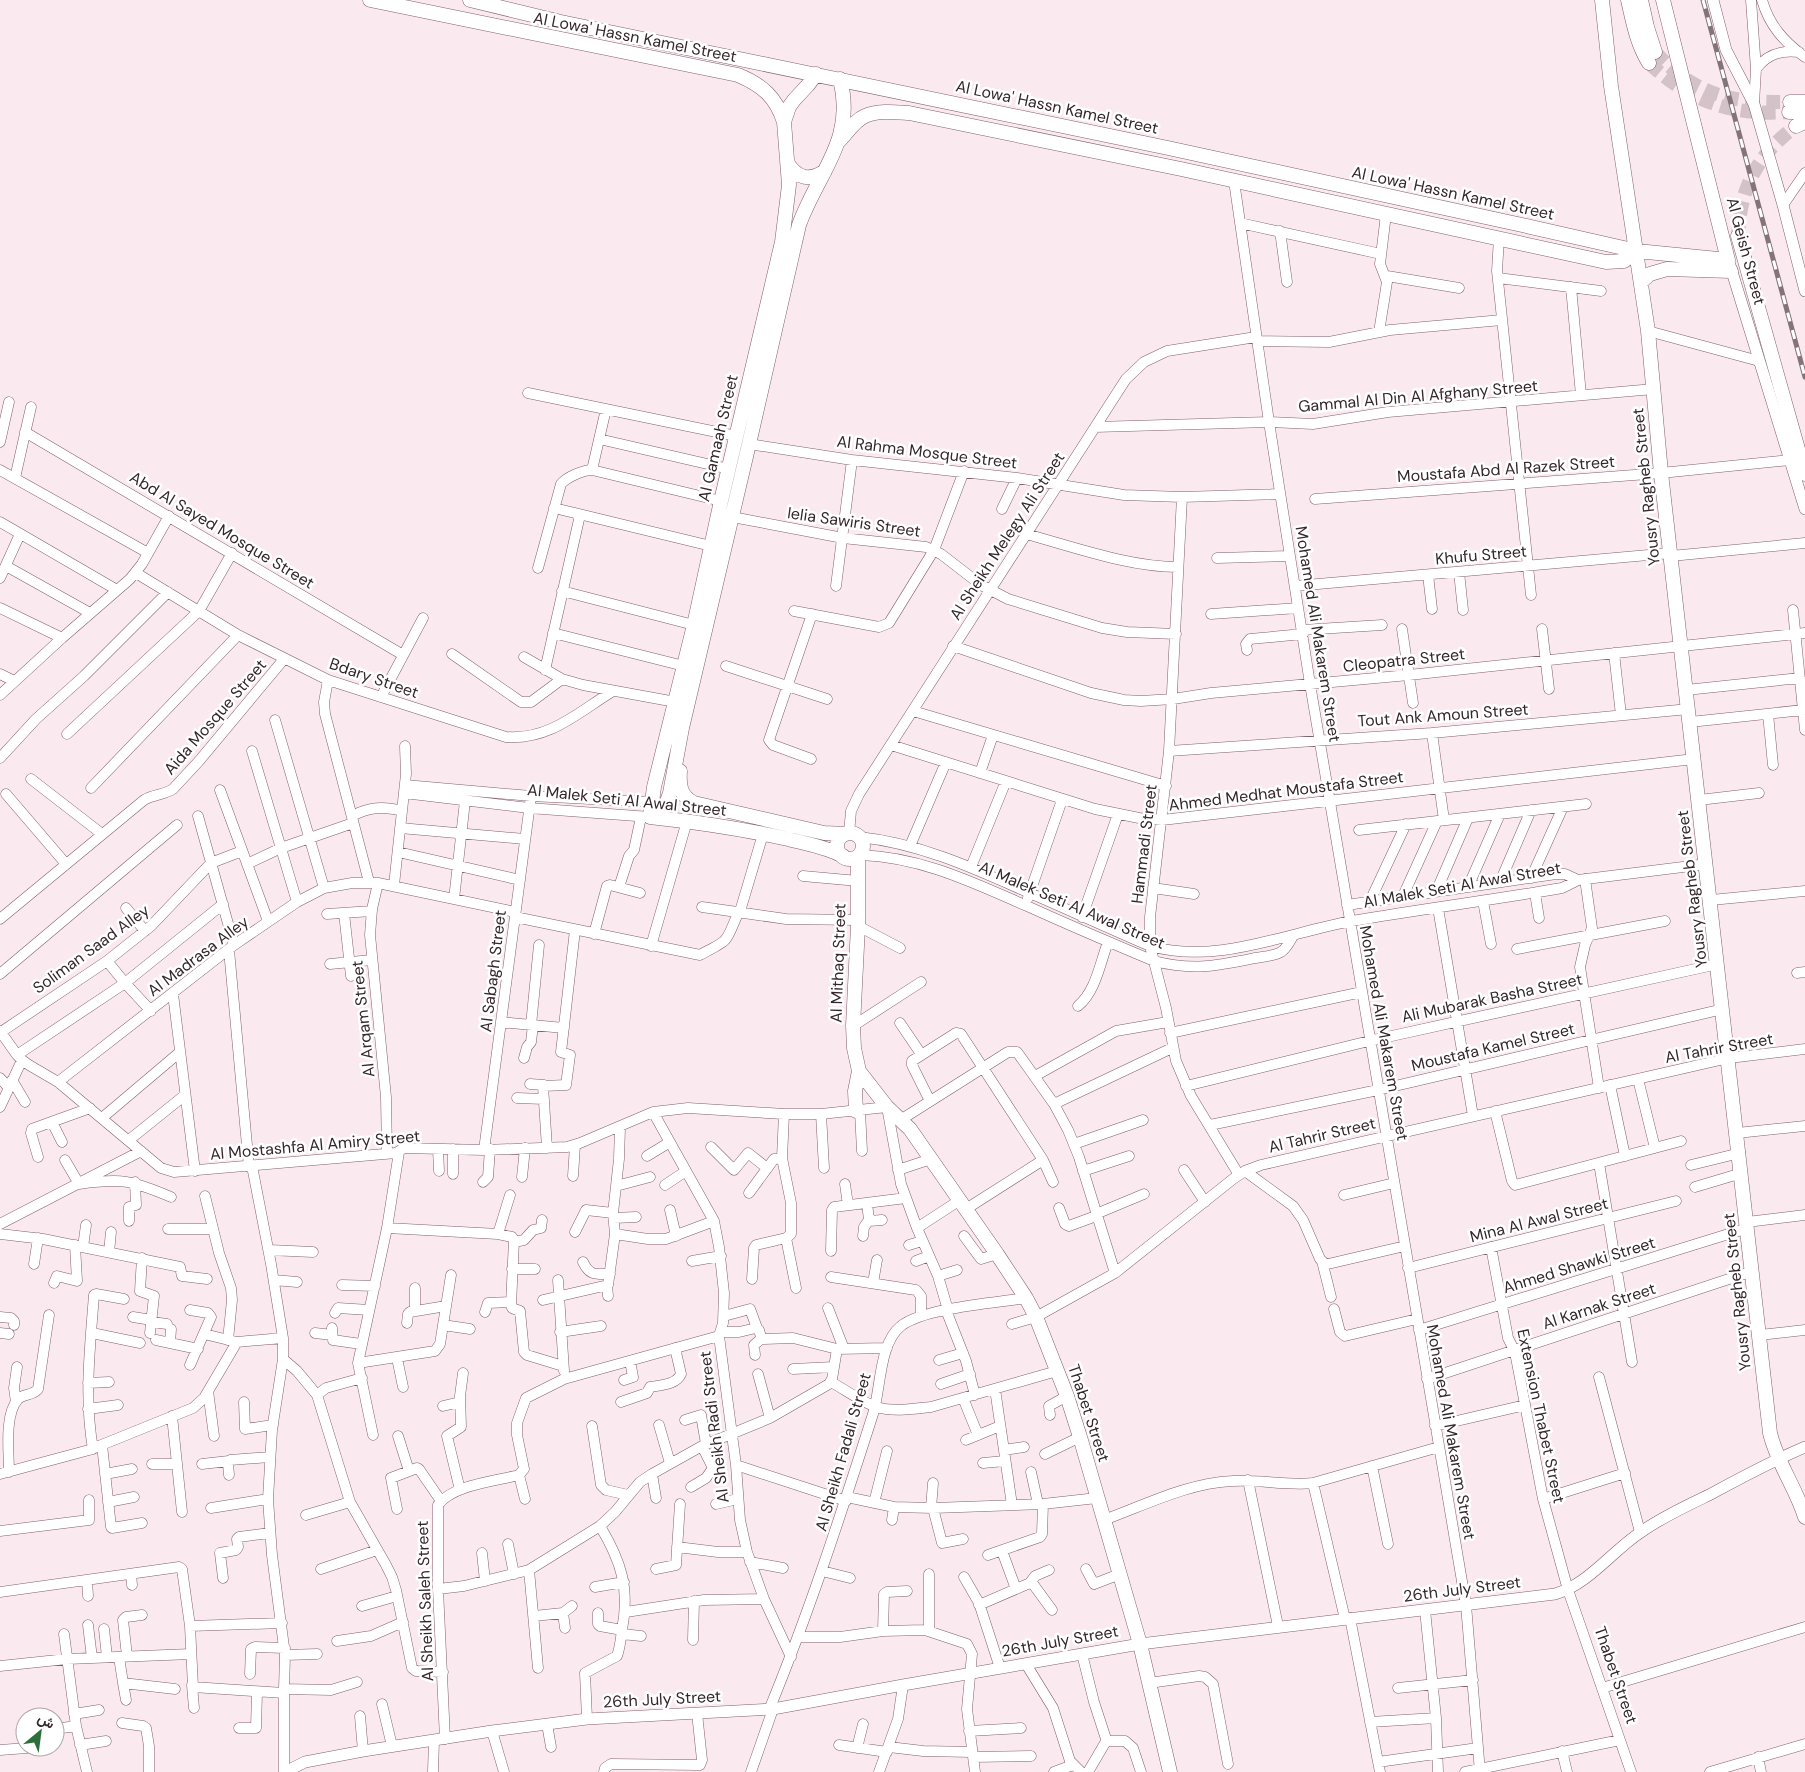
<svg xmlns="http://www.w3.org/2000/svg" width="1805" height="1772" font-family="'DM Sans',Vazirmatn,sans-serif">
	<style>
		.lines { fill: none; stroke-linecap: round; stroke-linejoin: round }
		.secondary-tunnel { stroke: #d3c2c7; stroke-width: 14; stroke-dasharray: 14 7; stroke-linecap: butt }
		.minor-casing { stroke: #83606c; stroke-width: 11 }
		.tertiary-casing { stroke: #83606c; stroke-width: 12 }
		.secondary-casing { stroke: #83606c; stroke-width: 15 }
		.minor { stroke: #fff; stroke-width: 10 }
		.tertiary { stroke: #fff; stroke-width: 11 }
		.secondary { stroke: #fff; stroke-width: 14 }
		.rail-casing { stroke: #847479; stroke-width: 5 }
		.rail { stroke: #fff; stroke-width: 3; stroke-dasharray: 9; stroke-linecap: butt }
		.labels { text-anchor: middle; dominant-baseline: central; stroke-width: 5; stroke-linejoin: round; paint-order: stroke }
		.street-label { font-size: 16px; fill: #35262b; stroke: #fff }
	</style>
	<rect width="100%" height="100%" fill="#fae9ee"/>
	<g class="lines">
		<path class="secondary-tunnel" d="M1655,52C1696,96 1731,103 1790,102
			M1649,63C1691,102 1732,116 1789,112
			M1738,236C1740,188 1757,155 1796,126"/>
		<defs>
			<path id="minor" d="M1751,0L1756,69L1754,104
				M1762,0C1769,25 1784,42 1805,57
				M1756,69C1767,54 1781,50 1799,52
				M1234,181L1269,422L1310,684L1466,1605L1480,1772
				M1783,205L1805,173
				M1240,223L1381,254
				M1280,231L1287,282
				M1499,238L1497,271L1531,595
				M1387,276L1459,288
				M1498,278L1601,291
				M1571,287L1581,395
				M1648,331L1759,361
				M1379,332L1387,282L1380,264L1386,214
				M1257,341L1329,342L1390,330L1502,320
				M528,393L736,436
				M1095,427L1269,422L1313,424L1388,412L1654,389
				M25,432L403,655
				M599,439L729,469
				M0,442L9,402
				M749,444L852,460L1017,478L1124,495L1182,497L1280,494
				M0,470L148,553
				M592,470L721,501
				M15,478L31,407
				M1182,497L1169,751L1150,917V946L1166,1008L1176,1061L1191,1096L1239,1175
				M1315,499L1661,473L1790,460
				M554,508L711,546
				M1002,509L1017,478
				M727,516L843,538L926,547L941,554L981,585L1008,599L1102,628L1127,632L1176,634
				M0,522L117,590
				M1026,534C1074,547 1129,567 1178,567
				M1671,556L1805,543
				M1217,558L1290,556
				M6,566L90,613
				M538,568L561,484C567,477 583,470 592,470L606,409
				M1459,572L1463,610
				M136,573L238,635L328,680L506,737C550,740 577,713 613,691
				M1428,575L1432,609
				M0,578L20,534
				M836,586L852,460
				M1295,586L1671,553
				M562,591L694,625
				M0,608L62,638
				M1793,610L1805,730
				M794,611L879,627L889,623L934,550L964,471
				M1211,614L1298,608
				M1402,629L1413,703
				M1542,629L1549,689
				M1302,630L1382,625
				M553,633L684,666
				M953,646L1091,693L1124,700L1141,701L1173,699L1211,693L1409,675L1805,633
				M1247,650L1246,644L1250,639L1303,634
				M1614,653L1621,715
				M452,654L521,702H531L562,679
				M524,657L562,679L583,685L681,703
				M726,666L827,699
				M545,670L580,515
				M0,674L14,681
				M328,680L324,702L325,714L369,882
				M1686,690L1800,678
				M0,695L62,638L130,579L142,564L169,516
				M381,697L423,618
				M913,711L1166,786
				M1768,714L1773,765
				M275,720L324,888
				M1690,722L1803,710
				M1432,733L1444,820
				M67,734L199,611L232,553
				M891,745L1095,809L1139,818L1162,820L1694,759
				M252,751L297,902
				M1169,751L1432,733L1689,709
				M0,758L36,719L84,676L168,592
				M811,759L773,745L769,740L812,614
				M980,773L993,735
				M31,779L102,834
				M405,785L531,796L652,802
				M91,788L238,635
				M220,790L268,921
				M404,793L529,808L650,817
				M6,794L66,864
				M1699,800L1759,793
				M198,816L234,945
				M352,816C369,807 383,806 402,811
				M400,828L525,839
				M1359,830L1586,804
				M849,833L851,811L859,794L1126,379L1144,362L1167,351L1256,337
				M859,837C918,843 971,867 1025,891C1067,909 1108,928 1150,946C1217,965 1286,933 1352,921C1422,909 1492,900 1562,888L1578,880L1707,864
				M910,846L946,762
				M398,852L520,880
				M860,855C921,857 972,882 1027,906C1069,925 1111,943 1154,961C1193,971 1216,966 1255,958C1263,957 1274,956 1281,952C1287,948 1290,941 1293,936
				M247,864L281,848L353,823
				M971,867L1006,781
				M803,876L858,881
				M1531,878L1563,807
				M1585,879L1592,928L1585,945L1580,967L1599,1088
				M1500,882L1531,810
				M378,883L372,909L370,935L386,1097L387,1153
				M394,885L406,774L405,746
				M619,887L629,856L634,850L641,817
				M1468,887L1500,814
				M1153,888L1194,894
				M1436,892L1468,818
				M1535,893L1539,918
				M1403,896L1437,821
				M1028,898L1062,800
				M454,899L465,801
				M1711,900L1805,891
				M1370,901L1406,824
				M1483,901L1491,944
				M1347,905L1556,874H1565L1578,880
				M702,907L786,919L858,920
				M126,908L145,931
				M1438,908L1473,1116
				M344,913L351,976
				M327,914L372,911
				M515,917L700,955C705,952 722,944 725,940C731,934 735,917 741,908L763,834
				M1082,917L1118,814
				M0,919L144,800C154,794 164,795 173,789L199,761L284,659
				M858,926L900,948
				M594,934L607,886L610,885L640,893
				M651,946L687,821
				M1517,949L1665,921
				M229,950L249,1167
				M107,961L125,983L151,1011
				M330,964L372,960
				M1797,973L1805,972
				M0,974L177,825
				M173,994L195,1171
				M1078,1006C1096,991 1100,963 1108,942
				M501,1022L564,1028
				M900,1023L921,1054
				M531,1025L539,945
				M853,1026L921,982
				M0,1031L17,1055L22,1060L29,1065L58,1082L161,1168L174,1172L396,1153L404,1148L484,1150L567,1147L580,1143L653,1112L688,1108L784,1114H821L887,1107L901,1184L917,1228L938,1276L948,1310
				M1,1032L107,961L151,926L211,863L242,851
				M1170,1033L1362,992
				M17,1055L125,983L223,904
				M524,1058L527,1047L531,1042L533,1025
				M1035,1076L1116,1031L1168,1022
				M0,1078L9,1088
				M1638,1079L1655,1148
				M12,1080L25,1102
				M58,1082L234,945L297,902L324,888L352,883H378L515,912
				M530,1084L544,1085
				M1610,1085L1625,1156
				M1186,1086L1369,1041L1718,964
				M517,1098L544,1099
				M930,1101L912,1065V1061L956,1033L961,1034L1043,1160L1053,1182
				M1054,1104L1172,1048
				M0,1107L22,1060
				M860,1111L862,1151
				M1495,1111L1512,1181L1515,1185L1681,1141
				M653,1112L714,1221L719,1247L724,1293L723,1323L719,1336L736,1465L740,1520L747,1552L764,1599L791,1657
				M821,1114L824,1168
				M102,1118L180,1052
				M902,1119L1008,1052H1017L1054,1104L1068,1130L1079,1157L1115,1273
				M52,1122L62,1142
				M1210,1125L1378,1090L1723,1009
				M1737,1133L1805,1126
				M129,1140L185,1095
				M1074,1144L1143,1120
				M711,1147L734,1170L748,1153L767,1168
				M547,1148L543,1086L566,1085L570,1055L561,1052L575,930
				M438,1149L439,1171
				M484,1150L531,796
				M647,1156L670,1142
				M38,1157L31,1133L32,1129L90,1108
				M65,1160L79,1184C122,1178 131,1180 171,1197
				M1599,1163L1632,1362
				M1691,1165L1740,1153
				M252,1166L271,1264L283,1338V1359L272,1430L268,1499L272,1555L285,1655L284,1689V1772
				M898,1170L931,1159
				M1184,1170L1205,1202
				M1083,1171L1129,1156
				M1245,1171L1293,1206L1303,1220L1320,1259L1324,1263L1328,1264L1405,1246
				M453,1174V1149
				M573,1176L575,1145
				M522,1177L525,1148
				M483,1182L488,1177L490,1149
				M845,1184L848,1205
				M665,1185L686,1171
				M616,1186L650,1177
				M1695,1187L1742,1173
				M749,1193L774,1159L782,1158
				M1344,1195L1394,1183
				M205,1196L219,1253L231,1288L232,1300L228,1340
				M1059,1208L1065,1224L1069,1226L1096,1216
				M966,1209L1043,1160
				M670,1210L676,1236
				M1096,1214L1144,1194
				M614,1218L636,1217
				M129,1221V1207L136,1205L135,1182
				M869,1221L882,1220
				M1747,1222L1805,1215
				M0,1224L141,1151
				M387,1228L498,1234L512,1237L514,1240L511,1305L512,1308L520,1311L524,1352L527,1355L563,1366
				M917,1228L960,1200
				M168,1229H213
				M575,1232L586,1210L613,1213
				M0,1234L43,1239L180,1267L182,1276L207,1279
				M498,1234L510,1195
				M615,1234L648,1239H666L714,1221
				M863,1236L864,1227L869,1220L867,1203
				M964,1236L981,1259L997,1254
				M786,1238L796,1288
				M514,1242L524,1240L533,1230L541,1228L542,1220
				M909,1245L922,1241
				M83,1247L86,1225
				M1491,1247L1508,1338L1515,1352L1543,1499L1568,1590L1631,1772
				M269,1250L313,1252
				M831,1251L832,1210L834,1207L906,1198
				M109,1252L111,1232
				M142,1258L140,1291L154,1296L150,1333
				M692,1261L721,1256
				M916,1261L929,1256
				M1322,1261L1331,1297
				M583,1262C590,1276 595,1274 610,1274
				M34,1264L38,1238
				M1408,1268L1676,1201
				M512,1269H535
				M938,1276L957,1270
				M831,1277L916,1290L921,1296V1316
				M752,1279L754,1248L756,1245L786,1238L791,1234V1203L782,1158L784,1114
				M274,1280L297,1282
				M558,1280L564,1371
				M54,1283L57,1276L77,1281L75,1245
				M873,1283L877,1260
				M342,1285L375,1286
				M607,1286L608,1296
				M415,1288V1310
				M543,1300L608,1285L615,1234L613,1213L619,1159L620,1127
				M828,1308L844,1349
				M1334,1309L1340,1332L1345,1336L1417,1319
				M190,1310L208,1313L211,1317L190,1365
				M946,1310L966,1361L975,1395
				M485,1312L488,1303L511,1302
				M335,1313L338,1308L369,1310
				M724,1316L750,1309L757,1328
				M0,1317L11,1318L14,1321V1325
				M133,1317L152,1320
				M152,1322L167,1324
				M407,1323L408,1314L410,1312L446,1306
				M1012,1324L1036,1317L1115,1273L1233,1179L1245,1171L1261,1165L1729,1058L1805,1049
				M443,1325L470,1329
				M332,1328L333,1340L361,1344
				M1419,1330L1748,1228
				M560,1332L601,1326
				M721,1332H739L756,1328L759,1330L761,1337L764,1339L793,1338L837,1349L887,1348
				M0,1333L9,1334
				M92,1333L140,1343
				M315,1333L332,1335
				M204,1334L237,1342L283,1338
				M1760,1335L1805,1330
				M156,1340L198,1349
				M170,1343L171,1329
				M755,1355L754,1345L762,1338
				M397,1358L403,1387
				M283,1359L297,1371L317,1395L350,1502L386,1565L392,1577L396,1590L412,1668L416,1671L443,1672
				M939,1360L963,1353
				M358,1363L435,1351L440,1344L451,1275
				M793,1369L834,1367
				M758,1374L770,1418
				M1599,1377L1640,1532
				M1427,1379L1753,1271
				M624,1380L633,1377L630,1361
				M831,1382C844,1389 862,1402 876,1407C893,1412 913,1409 931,1407L1057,1371
				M88,1383L109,1382
				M941,1384L970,1374
				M995,1389L1012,1505
				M208,1391L214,1436
				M317,1395L326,1388L362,1378
				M963,1398L978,1435
				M16,1402L14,1388L17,1367
				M244,1402L245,1429L273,1425
				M621,1402L647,1393L650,1387C661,1385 676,1385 681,1374L675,1348
				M443,1406L460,1402
				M88,1409L118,1405
				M1050,1415L1049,1406L1067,1396
				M172,1416L182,1512
				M685,1420L701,1415L706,1444
				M659,1425L670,1463
				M592,1426L601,1485L606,1490L628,1495
				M1435,1426L1525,1405
				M373,1435L358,1363L387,1228L399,1152
				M398,1436L409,1471
				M966,1440L1000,1426
				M102,1445L111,1527L112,1528L142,1523
				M93,1449C84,1398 90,1347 94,1295L96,1294L124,1299
				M1004,1450L1024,1447
				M1045,1454L1080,1437
				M983,1463L1005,1461
				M152,1464H177
				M202,1464L229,1461
				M736,1465L846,1501
				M1372,1466L1388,1544
				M9,1472C9,1452 4,1415 18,1399C24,1393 33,1396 38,1389L49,1315
				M1031,1472L1038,1504
				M0,1474L89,1450L193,1408L204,1398L237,1342
				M105,1474L132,1469
				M652,1474L656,1498
				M229,1475L228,1463L230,1460L270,1457
				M519,1475L525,1499
				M1248,1480L1278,1626
				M1313,1483L1345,1619
				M691,1487L706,1478L713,1468L702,1446
				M460,1490L447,1436L461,1427L460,1396L463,1373
				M847,1497L894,1507L933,1508L1043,1504L1097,1498
				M1543,1499L1625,1473
				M108,1502L134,1497
				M874,1503L887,1451
				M716,1504L738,1499
				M211,1508L268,1499
				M931,1508L933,1483
				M933,1508L942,1543L963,1539
				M397,1509L391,1478L417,1468L419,1469L441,1501
				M306,1515L350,1502
				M892,1520L894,1507
				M1104,1520C1145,1505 1188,1483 1232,1481C1259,1479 1286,1486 1313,1483L1439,1447
				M0,1531L89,1520V1500
				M508,1544L514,1574
				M677,1547L718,1552H747
				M1002,1551L1016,1589
				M482,1553L485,1581
				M988,1555L1040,1537L1042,1534L1043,1504
				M750,1562L783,1568
				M321,1569L377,1550
				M656,1569L676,1565L680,1504
				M1086,1569L1094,1584L1120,1574
				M529,1570L538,1668
				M822,1571L850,1578
				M131,1574L132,1585
				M964,1577L979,1603L1000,1668
				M223,1578L220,1553L236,1550L238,1547L237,1539L239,1537L270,1533
				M87,1580L88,1596
				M1030,1583L1035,1576L1049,1570
				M595,1587L624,1582
				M438,1589L464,1586L529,1570L600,1526L615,1512L640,1482L652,1474L702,1446L770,1418L829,1384L832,1379L837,1349
				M0,1592L179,1567L182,1569L190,1626L193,1687L284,1693
				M979,1605L1030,1583L1033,1584L1052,1610
				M362,1606L397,1596
				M1425,1610L1436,1718L1438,1772
				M626,1612L704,1600L764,1599
				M563,1613L565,1628
				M598,1613V1624L600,1626L622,1630
				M534,1616L563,1613L572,1606
				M1350,1618L1380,1772
				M88,1625L92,1658
				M190,1626L282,1623
				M104,1629L107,1657
				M929,1630V1574
				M883,1631L884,1594L887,1592L907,1591
				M64,1634L76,1726L87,1772
				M622,1634L641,1636
				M799,1637H840L883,1631L925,1630L967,1644L972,1654L967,1709L975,1772
				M693,1640L694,1601
				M337,1641L371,1636L403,1622
				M1082,1654L1094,1702L1107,1742
				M285,1655L317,1654
				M127,1656L123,1620L126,1617L142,1615
				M119,1657L123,1683L175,1689
				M1026,1664L1053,1708L1070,1761L1081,1772
				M0,1666L67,1659L191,1654
				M250,1674L251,1649L255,1647L285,1648
				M123,1683L126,1700
				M1149,1683L1199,1676L1205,1677L1213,1684L1228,1764
				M192,1685L194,1708
				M1398,1688L1473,1680
				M1602,1688L1805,1627
				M284,1689L331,1690L357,1682
				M382,1704L392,1746
				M769,1710C809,1613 841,1514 873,1414C881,1388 879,1343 901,1326C924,1308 995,1303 1026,1298
				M74,1714L99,1710
				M360,1716L363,1751
				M587,1719L585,1673L617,1656C620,1648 621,1638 622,1630C630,1588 621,1561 600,1526
				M1370,1722L1436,1718
				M122,1723L143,1726L146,1728L149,1746V1772
				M547,1724L551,1747
				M239,1728H256L257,1692
				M55,1729L76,1726
				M492,1731L504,1772
				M969,1731L1021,1728
				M445,1739L438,1589V1505C452,1485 496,1481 519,1475L524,1469L517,1435V1423L526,1398L564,1379L719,1336
				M80,1745L106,1741
				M839,1745L887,1752
				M889,1747L923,1751L972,1752
				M857,1748L863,1724
				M0,1750L40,1747
				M1562,1751L1567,1772
				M973,1757L1031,1756
				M1758,1757L1761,1772
				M1378,1762L1478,1748
				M433,1772L434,1740
				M604,1772L605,1768L611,1764L700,1765L702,1760L697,1713
				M751,1772L773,1709
				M879,1772L898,1719L903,1685
				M1054,1772L1073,1765
				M1088,1772L1105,1743L1108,1741H1125L1133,1748L1141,1772
				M1465,1772L1620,1740
				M1710,1772L1805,1744"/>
			<path id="tertiary" d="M1713,0L1726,50L1754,104L1783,205L1805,291
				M1729,262L1805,509
				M285,1772L305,1762L363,1751L492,1731L587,1719L773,1709L903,1685L1140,1644L1555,1594C1589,1584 1612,1551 1641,1532C1662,1517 1686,1506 1709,1495C1740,1478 1772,1461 1805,1447"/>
			<path id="secondary" d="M370,0L738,75C762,85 776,97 784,122
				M470,0L561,22L1168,148L1522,225L1637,251L1728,260L1663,0
				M1602,0L1611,86L1648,331L1661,473L1770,1433C1777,1463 1796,1488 1805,1517
				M1628,0C1633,22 1637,44 1649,63
				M1641,0L1647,27L1655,52
				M816,74L808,85L794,100L789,107L784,122L789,185L782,242L721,501L694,625L654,787L650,817C696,822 743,829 788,839C807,844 826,847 843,856
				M1790,102H1805
				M1789,112H1805
				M1796,126L1805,122
				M839,141C847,133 855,120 865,116C878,110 895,112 909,113L1181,169L1606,262L1624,261L1637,251
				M788,164C798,179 810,181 825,171
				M1738,236L1805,474
				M1641,282L1650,274L1667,269L1731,271
				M680,771C679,785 680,796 694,803L824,833L846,834
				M661,818L670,793L682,728L749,444L799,225C818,172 856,140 840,79
				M837 846a13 13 0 1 1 26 0a13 13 0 1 1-26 0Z
				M858,857V926L853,1026L854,1048L859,1071L887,1107L910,1129L997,1254L1026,1298L1036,1317L1067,1396L1080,1437L1140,1644L1170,1772
				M856,1111L855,1091L859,1071"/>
		</defs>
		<use href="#minor" class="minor-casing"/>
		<use href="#tertiary" class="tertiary-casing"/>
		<use href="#secondary" class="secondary-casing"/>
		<use href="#minor" class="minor"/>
		<use href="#tertiary" class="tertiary"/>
		<use href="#secondary" class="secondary"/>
		<defs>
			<path id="rail" d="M1703,0L1805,377"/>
		</defs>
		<use href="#rail" class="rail-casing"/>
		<use href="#rail" class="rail"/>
	</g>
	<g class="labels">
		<g class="street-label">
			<text transform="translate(635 37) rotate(11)">Al Lowa' Hassn Kamel Street</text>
			<text transform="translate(1057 107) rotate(12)">Al Lowa' Hassn Kamel Street</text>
			<text transform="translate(1453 193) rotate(12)">Al Lowa' Hassn Kamel Street</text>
			<text transform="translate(1746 251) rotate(75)">Al Geish Street</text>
			<text transform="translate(1418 396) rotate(-5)">Gammal Al Din Al Afghany Street</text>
			<text transform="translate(718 438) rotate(-77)">Al Gamaah Street</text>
			<text transform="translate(927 452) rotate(7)">Al Rahma Mosque Street</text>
			<text transform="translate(1506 469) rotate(-4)">Moustafa Abd Al Razek Street</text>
			<text transform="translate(1646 487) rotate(-96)">Yousry Ragheb Street</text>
			<text transform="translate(854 522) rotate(8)">Ielia Sawiris Street</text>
			<text transform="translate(222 530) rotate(31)">Abd Al Sayed Mosque Street</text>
			<text transform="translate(1007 536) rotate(-57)">Al Sheikh Melegy Ali Street</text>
			<text transform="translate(1481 555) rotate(-5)">Khufu Street</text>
			<text transform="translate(1318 634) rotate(81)">Mohamed Ali Makarem Street</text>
			<text transform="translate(1404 660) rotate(-6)">Cleopatra Street</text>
			<text transform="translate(374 678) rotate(19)">Bdary Street</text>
			<text transform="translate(1443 715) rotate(-4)">Tout Ank Amoun Street</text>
			<text transform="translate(215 717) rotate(-49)">Aida Mosque Street</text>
			<text transform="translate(1286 791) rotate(-7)">Ahmed Medhat Moustafa Street</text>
			<text transform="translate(627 800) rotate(6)">Al Malek Seti Al Awal Street</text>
			<text transform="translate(1144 844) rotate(-83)">Hammadi Street</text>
			<text transform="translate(1462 885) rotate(-10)">Al Malek Seti Al Awal Street</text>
			<text transform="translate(1692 889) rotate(-97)">Yousry Ragheb Street</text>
			<text transform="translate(1072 905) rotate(23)">Al Malek Seti Al Awal Street</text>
			<text transform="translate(91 949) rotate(-36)">Soliman Saad Alley</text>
			<text transform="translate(198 956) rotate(-37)">Al Madrasa Alley</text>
			<text transform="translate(838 963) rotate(-88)">Al Mithaq Street</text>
			<text transform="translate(493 971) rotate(-83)">Al Sabagh Street</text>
			<text transform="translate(1492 998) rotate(-12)">Ali Mubarak Basha Street</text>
			<text transform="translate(363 1019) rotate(-96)">Al Arqam Street</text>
			<text transform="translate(1384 1033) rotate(80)">Mohamed Ali Makarem Street</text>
			<text transform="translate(1493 1047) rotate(-13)">Moustafa Kamel Street</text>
			<text transform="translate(1719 1048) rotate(-10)">Al Tahrir Street</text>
			<text transform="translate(1322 1135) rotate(-13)">Al Tahrir Street</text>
			<text transform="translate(315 1145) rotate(-5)">Al Mostashfa Al Amiry Street</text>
			<text transform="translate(1539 1220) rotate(-14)">Mina Al Awal Street</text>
			<text transform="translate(1579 1265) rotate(-17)">Ahmed Shawki Street</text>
			<text transform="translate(1737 1292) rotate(-96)">Yousry Ragheb Street</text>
			<text transform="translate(1599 1306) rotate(-18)">Al Karnak Street</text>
			<text transform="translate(1089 1413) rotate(72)">Thabet Street</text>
			<text transform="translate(1541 1416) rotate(78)">Extension Thabet Street</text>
			<text transform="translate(714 1427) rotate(-97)">Al Sheikh Radi Street</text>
			<text transform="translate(1451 1432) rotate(80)">Mohamed Ali Makarem Street</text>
			<text transform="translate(843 1452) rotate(-74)">Al Sheikh Fadali Street</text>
			<text transform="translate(1462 1589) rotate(-7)">26th July Street</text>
			<text transform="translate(425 1601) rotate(-92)">Al Sheikh Saleh Street</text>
			<text transform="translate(1060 1641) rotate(-10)">26th July Street</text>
			<text transform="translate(1616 1675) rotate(71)">Thabet Street</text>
			<text transform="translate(662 1699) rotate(-3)">26th July Street</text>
		</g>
	</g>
	<g transform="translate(40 1732) rotate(29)"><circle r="24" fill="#ffffff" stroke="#aea8aa"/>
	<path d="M0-4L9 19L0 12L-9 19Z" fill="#2d6f3a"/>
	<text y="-8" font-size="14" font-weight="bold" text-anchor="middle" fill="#35262b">ش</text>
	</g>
</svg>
